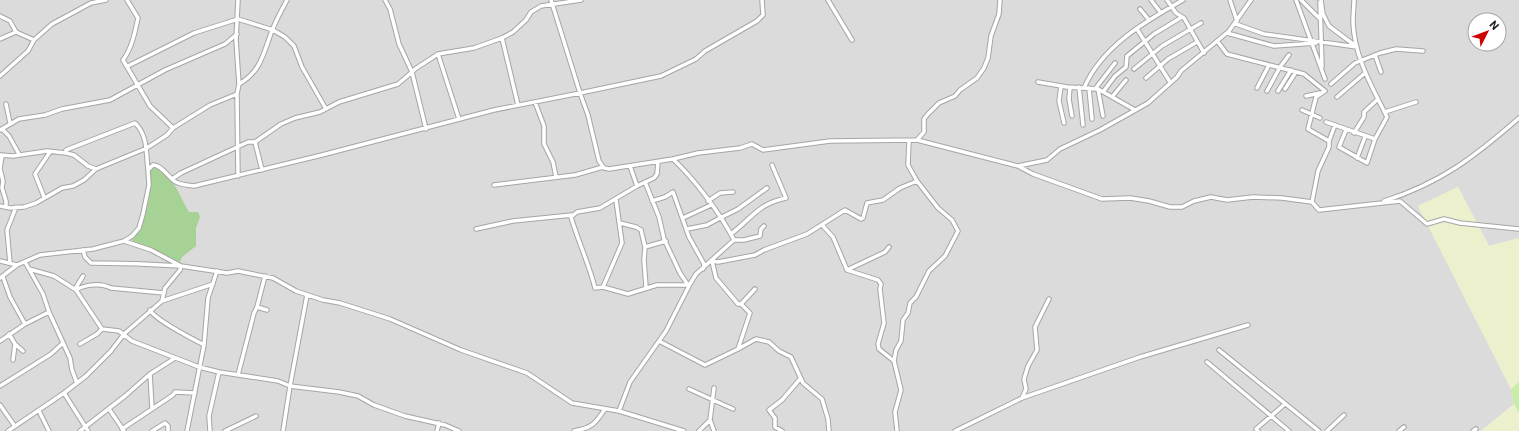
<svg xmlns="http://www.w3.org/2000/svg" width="1519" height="431" font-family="Roboto,sans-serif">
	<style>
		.residential { fill: #dcdbdb; fill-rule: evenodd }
		.farmland { fill: #edf0cd }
		.grass { fill: #c8eea5 }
		.forest { fill: #a6d295 }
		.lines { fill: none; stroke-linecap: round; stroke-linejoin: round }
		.minor-casing { stroke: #a5a5a5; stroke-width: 5.5 }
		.minor { stroke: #fff; stroke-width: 3.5 }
	</style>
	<rect width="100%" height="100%" fill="#f0ece3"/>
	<path class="residential" d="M0,0H1519V238L1489,246L1458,187L1418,206L1511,389L1514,404L1481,431H0ZM1475,20H1499V44H1475Z"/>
	<path class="farmland" d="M1458,187L1489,246L1519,238V382L1511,389L1418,206Z
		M1514,404L1519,413V431H1481Z"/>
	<path class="grass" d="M1519,382V413L1514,404L1511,389Z"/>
	<path class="forest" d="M154,167C172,172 180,197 189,212H198L200,217L196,228V246L182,257L180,262L133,242L132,239C142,226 149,206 150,189C150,182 147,175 151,168Z"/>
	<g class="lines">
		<defs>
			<path id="minor" d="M127,0L138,18C135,32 132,48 123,60L150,106L173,128
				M238,0L236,40L239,84
				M551,0L580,93L661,76L696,59L705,51L757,21L763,15L762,0
				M828,0L852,40
				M1151,0L1161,13
				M1167,0L1176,13L1184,18L1204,53
				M1230,0L1237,21
				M1296,0L1325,79
				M1301,0L1320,19
				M1320,2L1322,67
				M1140,9L1149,20
				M0,16L10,21L16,32L34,40
				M1236,24L1264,34L1357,47L1329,26L1323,14L1321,0
				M1137,29L1170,82
				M1227,33L1274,46L1316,43
				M502,38L518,105
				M0,39L16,32
				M1218,42L1227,54L1304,74L1325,91L1316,97L1308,129L1329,141
				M438,54L459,119
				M1375,55L1381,72
				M128,66L194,33L238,19L273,30L285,37L294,46L302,67L326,109
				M1134,69L1162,46L1201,23
				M0,76L28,51L34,40L52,24L91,3L106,0
				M1146,78L1168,59L1197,42
				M1038,82L1067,87L1098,89L1135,110
				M1331,84L1355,63L1380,53L1396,49L1423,51
				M1061,86L1059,101L1064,123
				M1070,87L1069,99L1072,116
				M1079,87L1083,125
				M1084,88C1102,46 1146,21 1183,0
				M1089,88L1092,119
				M1257,88L1269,65
				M1095,89L1115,63
				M1098,89L1103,116
				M1285,89L1296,72
				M1267,91L1280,67L1289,55
				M1278,91L1291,70
				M1103,92L1115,76L1126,67L1127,56L1154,34L1182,17
				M237,94L238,176
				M1306,96L1320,93
				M1112,97L1126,80
				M1337,97L1365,73
				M535,102L544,126V144L553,162L556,177
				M6,104L10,123
				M1302,110L1320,118
				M1385,112L1416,102
				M1326,122L1375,139
				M2,129L9,136L19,154
				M426,129L412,72L415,69L438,54L474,48L502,38L513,32L526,20L531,12L541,6L581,0
				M0,130L19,119L45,115L62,109L110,100L165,70L225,44L237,34
				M1346,130L1339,147L1367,163L1375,139L1387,117C1372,87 1354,56 1353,22C1353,14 1354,7 1354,0
				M1354,133L1364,117V112L1378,99
				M917,140L1018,166L1047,160L1060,149L1100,130L1148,103L1177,77L1181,71L1229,31L1251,0
				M66,153V150L135,123C148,135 146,154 148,170
				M0,155L13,156L47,151L66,153L74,155L88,166L96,169
				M2,155L0,169L3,181L2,188L6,201V207
				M1357,158L1365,137
				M658,162L657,174L654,178L637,186L600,208L577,212L571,217C578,241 589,264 595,288L603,287L628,294L657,285H687
				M630,166L637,186
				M1018,166L1033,174L1102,199L1130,198L1149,201L1170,207H1182L1194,201L1211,197L1227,200L1253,197L1282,198L1312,202L1319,210L1400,201L1427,224L1444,219L1460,223L1519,229
				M262,170L255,142L281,124L295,118L320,112L339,102L398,84L412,72L399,44L390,9L385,0
				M172,179L181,173L248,142H255
				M645,182L659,217L664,239L680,273L688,285
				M494,185L575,175L603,167
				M44,197L35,174L50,152
				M652,201L665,197L673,192L689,237L704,264L703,269
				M708,201L720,193L733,192
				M1384,201C1441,183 1474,157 1519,118
				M1312,202L1318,171L1329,147V141L1335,125
				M0,206L10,208L24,207L36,203L62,188L73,186L84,180L96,169L147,148L167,135L173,128L210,105L237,94L239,84C259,73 263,56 270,36C274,24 281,11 287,0
				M683,218L711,205
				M720,218L738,209L767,188
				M620,223L636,227L641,230L645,247L666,241
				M822,225L833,237L847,270L878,280L881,284L880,289L884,323L878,344L879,349L894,361L901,390L895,412L897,431
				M476,229L513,221L572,215
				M687,229L707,225L720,218
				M731,234C753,217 758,204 786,198L772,165
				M734,240H744L760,236L761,229L764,226
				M124,241L151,250L181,266L227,273L238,271L273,278L296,291L323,300L340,303L390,319L461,350L527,373L572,403L619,411L684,431
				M645,247L644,260L646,287
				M0,261L17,265L40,255L93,249L124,241L132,236L139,228L143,214L149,185L148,170L153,165C161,165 168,176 174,181C180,185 187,185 194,186L322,155L494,110L580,93L588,115L599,161L604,168L609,169L673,159L698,153L740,148L752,144L763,150L830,141L917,140L924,132V119L928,114L939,103L955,96L960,90L977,78L984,68L988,58L991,36L999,14L1000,0
				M25,262L29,269L54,276L76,290L102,329L119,331L132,341L199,367L219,372L278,381L290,386L339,392L358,396L374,405L405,416L445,425L459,431
				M10,263L7,230L16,207
				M29,269L43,294L49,312
				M847,270L885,252L889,247
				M3,277L10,297L25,324
				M0,278L17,265
				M603,287L622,243L616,200
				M75,289L83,276
				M755,289L741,304H738L716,278L712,261L718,262L755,255L764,250L807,234L845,210L861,219L863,218L867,203L883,200L900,188L917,181L908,165L909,141
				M76,290C86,284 101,283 111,288L164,293
				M162,301L213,284
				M257,307L265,276
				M150,310C155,320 191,338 204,345L187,431
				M9,334L15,344L13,360
				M0,341L25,324L49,312L70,358L72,370L77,383
				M659,341L705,365L738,349L750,313L741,304
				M15,344L23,351
				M80,344L97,334L102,329
				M204,345L208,298L217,271
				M738,349L756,339L769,342L779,351L791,357L803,383L822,399L828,419L829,431
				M1219,350L1319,431
				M894,361L896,350L901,341L903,320L908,313L910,303L916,297L929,271L945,256L958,231L952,220L938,208L917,181
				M1207,362L1289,431
				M150,374L152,408
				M238,375L254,313L257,307L267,310
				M0,386L51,354L63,343
				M689,389L733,409
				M64,393L88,431
				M1022,398L1140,357L1248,325
				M0,405L14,425
				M109,409L124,431
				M39,411L49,431
				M619,411L630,382L666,331L690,284L696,274L734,240C720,213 696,181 673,159
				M710,420L714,431
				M122,429L173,395L175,392L195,393
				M8,431L64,393L86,376L111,351L124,334L162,301L165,288L180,270L181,266C151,264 121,263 91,263L85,257L83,250
				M80,431L125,396L150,374L175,358
				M152,431L165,423L168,426V431
				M210,431L209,416L219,372
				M225,431L256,416
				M283,431L290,386L307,295
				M437,431L439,423
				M574,431C592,428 595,424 605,409
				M699,431L710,420L714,388
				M782,431L775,427V418L769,410L782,400L800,379
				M955,431L1022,398L1026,389L1024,379L1028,366L1037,350L1035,327L1049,299
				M1258,431L1256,429L1285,404
				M1327,431L1344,415
				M1399,431L1404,427
				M1473,431L1476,429"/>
		</defs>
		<use href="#minor" class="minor-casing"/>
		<use href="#minor" class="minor"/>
	</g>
	<g transform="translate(1487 32) rotate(48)"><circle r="19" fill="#ffffff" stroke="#a5a5a5"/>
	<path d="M0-3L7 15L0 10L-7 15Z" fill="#cc0300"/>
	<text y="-6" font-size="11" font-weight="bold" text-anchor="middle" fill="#1e1e1e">N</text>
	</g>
</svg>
